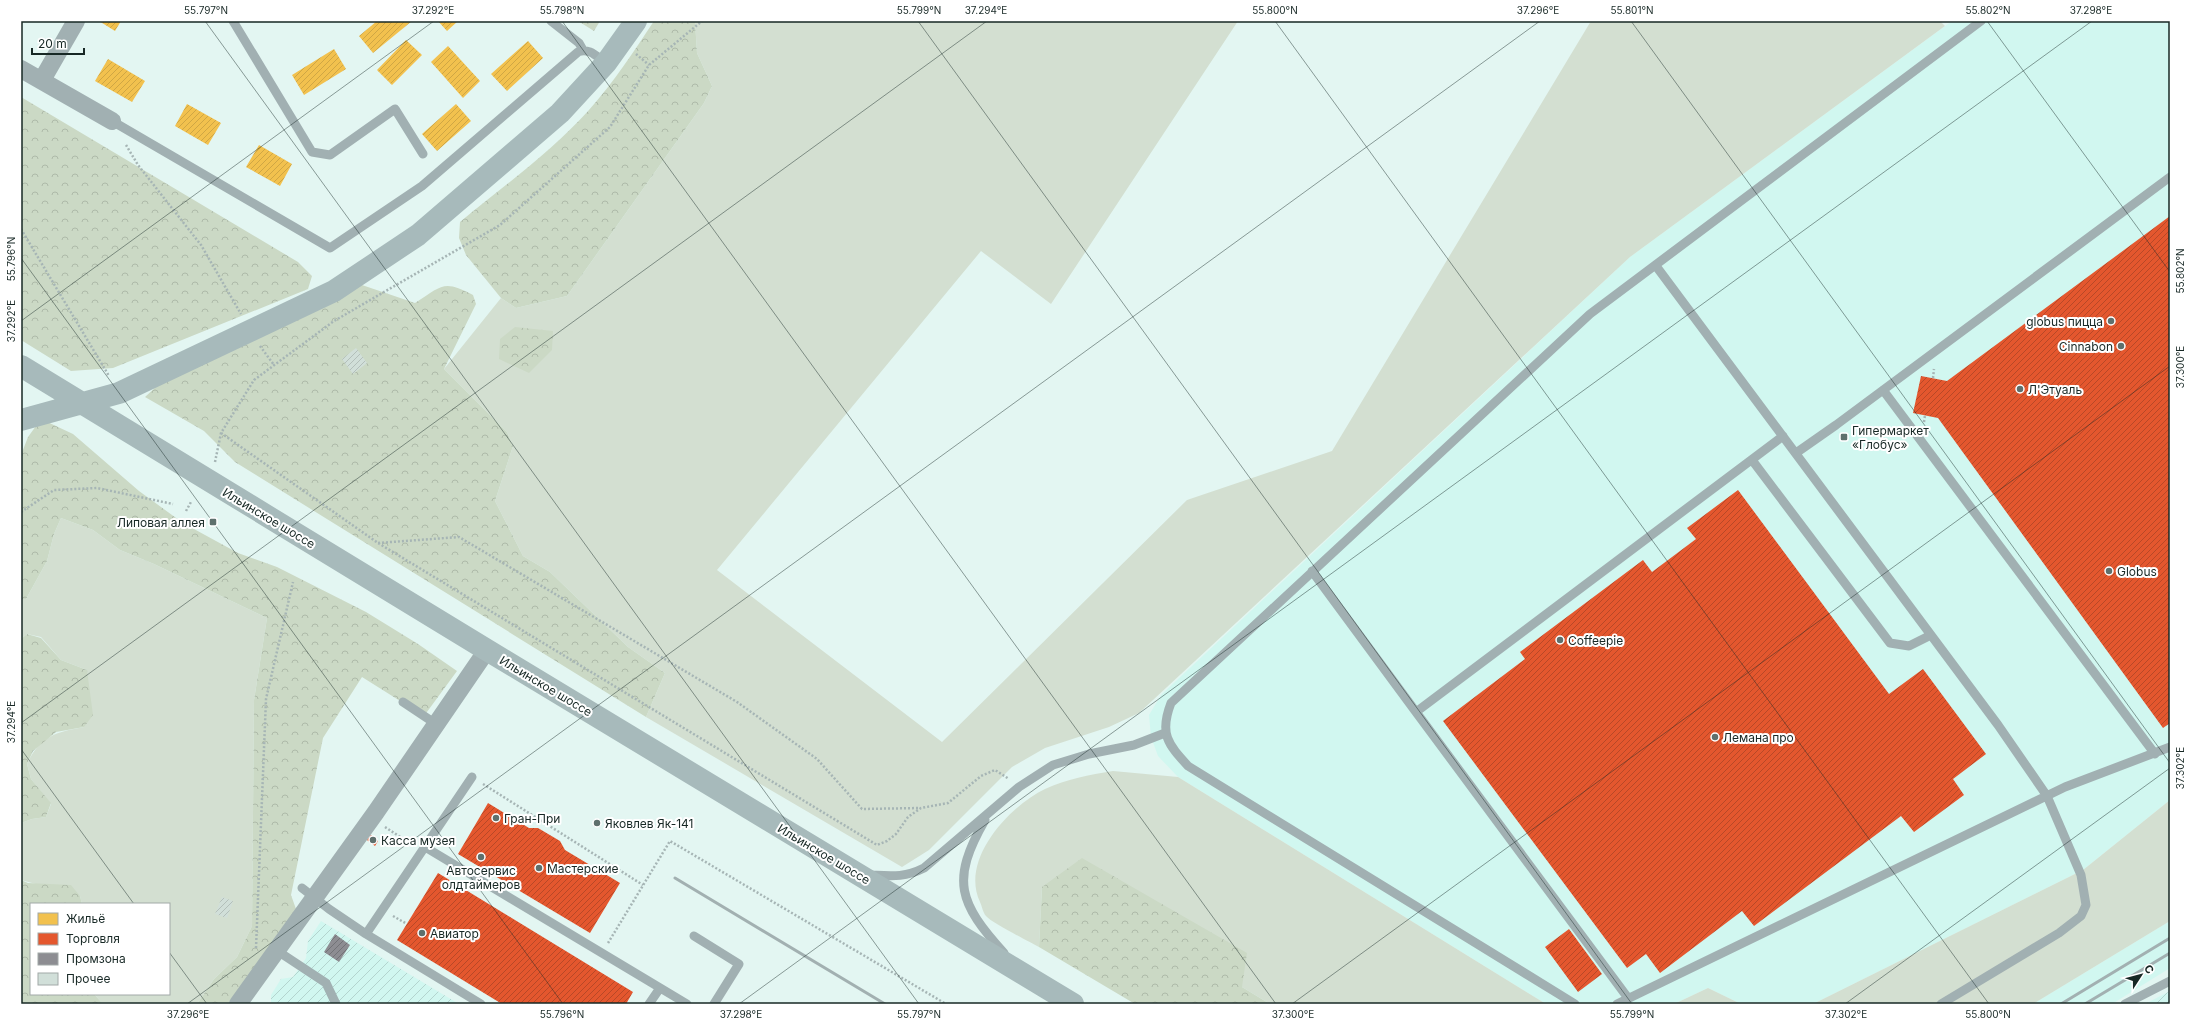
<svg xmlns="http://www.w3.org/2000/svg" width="2191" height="1025" font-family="Inter,sans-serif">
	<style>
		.built { fill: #d1f7f0 }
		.industrial { fill: url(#industrial-furrows) }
		.green { fill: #d3dfd1 }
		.forest { fill: url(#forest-crowns) }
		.homes { fill: url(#homes-hatch) }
		.shops { fill: url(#shops-hatch) }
		.industry { fill: url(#industry-hatch) }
		.building { fill: url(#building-hatch) }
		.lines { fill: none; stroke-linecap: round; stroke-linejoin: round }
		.path { stroke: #a6b5b5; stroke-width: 2.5; stroke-dasharray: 2 2; stroke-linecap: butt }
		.lane { stroke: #a1b0b2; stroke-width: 9 }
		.street { stroke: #a1b0b2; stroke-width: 18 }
		.secondary { stroke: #a7babb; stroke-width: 22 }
		.rail { stroke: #a2b0b1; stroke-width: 3 }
		.ticks { fill: none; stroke: #172825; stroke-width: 1; stroke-opacity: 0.45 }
		.poi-dot { fill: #5e706d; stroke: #fff; stroke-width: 1.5 }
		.labels { text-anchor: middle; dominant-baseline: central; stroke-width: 4; stroke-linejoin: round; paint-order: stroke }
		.poi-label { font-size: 12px; fill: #172825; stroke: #fff; text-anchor: start }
		.street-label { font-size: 12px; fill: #172825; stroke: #fff }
		.neatline { fill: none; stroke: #172825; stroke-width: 1.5 }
		.ticks-label { font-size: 10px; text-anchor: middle; fill: #172825 }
	</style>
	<defs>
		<pattern id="industrial-furrows" width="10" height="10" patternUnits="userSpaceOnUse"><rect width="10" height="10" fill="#d1f7f0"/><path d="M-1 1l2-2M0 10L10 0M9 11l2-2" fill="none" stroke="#b3d4ce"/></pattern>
		<pattern id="forest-crowns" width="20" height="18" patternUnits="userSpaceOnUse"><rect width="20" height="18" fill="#cbd9c5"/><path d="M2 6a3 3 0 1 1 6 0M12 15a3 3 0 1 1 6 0" fill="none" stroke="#aebaa9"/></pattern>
		<pattern id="homes-hatch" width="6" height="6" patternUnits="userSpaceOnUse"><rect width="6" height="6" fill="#f2c14e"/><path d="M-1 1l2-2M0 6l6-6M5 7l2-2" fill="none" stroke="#cfa644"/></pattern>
		<pattern id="shops-hatch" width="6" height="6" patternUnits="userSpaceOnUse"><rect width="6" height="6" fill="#e4572e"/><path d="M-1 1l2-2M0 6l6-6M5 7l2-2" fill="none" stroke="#b84827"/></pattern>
		<pattern id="industry-hatch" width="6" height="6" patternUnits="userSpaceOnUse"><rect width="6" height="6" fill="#8d8d92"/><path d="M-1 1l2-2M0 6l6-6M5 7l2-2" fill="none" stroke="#727377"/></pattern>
		<pattern id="building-hatch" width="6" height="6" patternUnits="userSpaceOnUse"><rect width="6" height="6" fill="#d1dfd9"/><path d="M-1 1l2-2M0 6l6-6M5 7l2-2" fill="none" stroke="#b3bfba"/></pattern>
	</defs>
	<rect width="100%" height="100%" fill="#e3f6f2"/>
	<path class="built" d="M1952,21H2170V800L2083,870L1813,1004H1741L1708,988L1674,1004H1546L1178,777L1158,756L1151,737L1149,715L1161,695L1630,257Z
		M2170,921V968L2112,1004H2033Z"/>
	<path class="industrial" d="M321,921L459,1004H271V995L281,979L293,977L306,958L308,941Z
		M2170,991V1004H2145Z"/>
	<path class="green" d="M695,21H1238L1051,304L981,251L717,570L942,742L1187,500L1332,451L1591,21H1940L1945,26L1630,257L1139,713L1109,727L1045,748L1012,767L929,850L902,867L646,717L665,673L628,647L550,572L523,556L495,501L513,446L507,432L444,369L501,298L516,308L567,296L704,103L712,86L697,53Z
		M61,518L93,530L120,550L154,564L267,618L254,700L252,926L237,957L214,979L197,1004H103L94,994H169V904H82L80,896L21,880V823L32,819L46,817L51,804L31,779L27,764C40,736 56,732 84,727L87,670L61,660L41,637L27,634L21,639V599H26L47,561L54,534Z
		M1113,771L1178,777L1546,1004H1270L1242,987L1042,887L1039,947C1028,941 992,923 986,916C983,913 982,906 980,902C960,860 1008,807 1045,789C1067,779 1089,775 1113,771Z
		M2170,800V921L2033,1004H1813L2083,870Z
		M1708,988L1741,1004H1674Z"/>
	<path class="forest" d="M578,21H600L594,31Z
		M654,21H695L697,53L712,86L704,103L567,296L516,308L501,298L466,255L459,238L460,222C504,186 552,151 589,110C614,82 634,51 654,21Z
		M21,97L298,262L312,276L308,289L113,368L71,371L21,340Z
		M359,284L415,303C442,286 443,279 473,295L476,304L444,369L507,432L513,446L495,501L523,556L550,572L628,647L665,673L646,717L235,462L204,431L145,397L158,385Z
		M515,327L553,331L552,350L529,373L499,359L500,339Z
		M41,419L73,434L139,491L183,523L238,553L277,567L366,612L418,644L457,671L424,716L362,677L323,738L291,895L296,909L228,1004H197L214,979L237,957L252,926L254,700L267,618L154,564L120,550L93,530L61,518L54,534L47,561L26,599H21V455L28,437Z
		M27,634L41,638L61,660L87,670L93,715L84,727L56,732L33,751L27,764L31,779L51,803L46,817L32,819L21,823V639Z
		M1082,858L1247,953L1242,987L1270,1004H1135L1039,947L1042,887Z
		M21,880L28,883L71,885L80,896L82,904H31V994H94L103,1004H21Z"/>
	<path class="homes" d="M99,21H121L115,31Z
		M377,21H412L373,53L359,36Z
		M438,21H458L447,31Z
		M406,40L422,55L392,85L377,70Z
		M528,41L543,58L507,91L491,74Z
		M448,46L480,81L463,98L431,62Z
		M334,49L346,69L304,95L292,75Z
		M108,59L145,81L132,102L95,81Z
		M187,104L221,123L208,145L175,126Z
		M456,104L471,121L437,151L422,134Z
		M259,145L292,164L280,186L246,167Z"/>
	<path class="shops" d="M2170,216V723L2163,728L1938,418L1913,413L1921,376L1947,381Z
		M1738,490L1889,694L1923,669L1986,754L1953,779L1964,795L1914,832L1901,816L1754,926L1742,911L1660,973L1646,954L1627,968L1443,721L1525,659L1520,652L1643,560L1652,572L1696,539L1687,528Z
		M488,803L529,828H538L560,841L565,850L620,883L590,933L458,854Z
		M371,835L378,841L375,846L367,840Z
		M438,873L633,992L626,1004H502L397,940Z
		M1569,929L1602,974L1578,992L1545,947Z"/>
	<path class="industry" d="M335,934L350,945L339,962L324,952Z"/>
	<path class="building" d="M356,348L367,363L353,374L342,359Z
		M222,897L233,901L227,918L215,914Z"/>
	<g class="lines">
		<path class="path" d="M636,54L649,65
			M126,145L138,165L201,245L241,314
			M21,229L109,376
			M260,346L274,365
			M1933,378L1934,369
			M1924,422L1925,415
			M221,433L378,543L877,845L887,841L896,834L908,817L921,808L948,803L981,776L995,770L1009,779
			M215,462L221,433L254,380L334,321L500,225L610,127L649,65L702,21
			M186,511L191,502
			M21,512L54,490L97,488L173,504
			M378,543L459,537L737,702L817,759L862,809L920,808
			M483,784L643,885
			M385,827L411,844
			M393,916L407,924
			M608,943L670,841L946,1004
			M256,948L266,699L293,582"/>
		<path class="lane" d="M233,21L312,152L330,155L395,109L423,154
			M551,21L579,43L583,50
			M112,121L330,248L422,186L578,52C589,47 597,57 606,63
			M1656,266L1998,725L2047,796L2081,875L2086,905L2081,916L2059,933L1941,1004
			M1883,390L2155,754
			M1796,453L1836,425L2170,177
			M1752,460L1890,643L1909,646L1931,635
			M1312,571L1416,712L1783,436
			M403,702L436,724
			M1416,712L1628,998
			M985,820C950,881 959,903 1004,953
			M425,847L687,1004
			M870,875C891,876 904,878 924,868L1019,787L1053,765L1089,754L1134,745L1165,733
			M302,888L329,909L366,934L481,1004
			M366,934L472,777
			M694,936L739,964L714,1004
			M276,950L326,983L336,1004
			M649,1004L660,988
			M1575,1004L1188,766C1168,744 1159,734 1171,703L1590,314L1981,21
			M1617,1004L2065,787L2170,747
			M2125,1004L2170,981"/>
		<path class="street" d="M21,69L112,121
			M42,80L76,21
			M238,1004L376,812L487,650"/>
		<path class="secondary" d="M21,366L487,650L1073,1004
			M21,420L119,393L334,291L418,235L560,113L606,63L636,21"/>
		<path class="rail" d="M675,878L885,1004
			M2061,1004L2170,938
			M2085,1004L2170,953"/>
	</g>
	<path class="ticks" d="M205,21L919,1004M562,21L1276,1004M918,21L1632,1004M1275,21L1989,1004M1631,21L2170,763M1987,21L2170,272M21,258L563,1004M21,321L434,21M21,723L987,21M21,749L134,904M169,952L207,1004M187,1004L1540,21M739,1004L2092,21M1292,1004L2170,366M1845,1004L2170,768"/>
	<g class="poi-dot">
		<circle cx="2111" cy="321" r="4"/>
		<circle cx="2121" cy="346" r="4"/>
		<circle cx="2020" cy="389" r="4"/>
		<rect x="1840" y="433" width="8" height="8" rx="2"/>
		<rect x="209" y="518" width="8" height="8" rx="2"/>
		<circle cx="2109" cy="571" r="4"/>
		<circle cx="1560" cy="640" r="4"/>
		<circle cx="1715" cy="737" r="4"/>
		<circle cx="496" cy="818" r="4"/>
		<circle cx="597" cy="823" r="4"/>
		<circle cx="373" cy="840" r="4"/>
		<circle cx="481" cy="857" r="4"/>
		<circle cx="539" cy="868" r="4"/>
		<circle cx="422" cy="933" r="4"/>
	</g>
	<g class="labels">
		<g class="poi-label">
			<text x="2103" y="321" text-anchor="end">globus пицца</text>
			<text x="2113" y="346" text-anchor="end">Cinnabon</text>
			<text x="2028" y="389">Л'Этуаль</text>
			<text x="1852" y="430">Гипермаркет<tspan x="1852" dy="14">«Глобус»</tspan></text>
			<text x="205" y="522" text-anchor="end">Липовая аллея</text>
			<text x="2117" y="571">Globus</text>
			<text x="1568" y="640">Coffeepie</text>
			<text x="1723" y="737">Лемана про</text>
			<text x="504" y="818">Гран-При</text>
			<text x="605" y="823">Яковлев Як-141</text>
			<text x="381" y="840">Касса музея</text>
			<text x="547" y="868">Мастерские</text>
			<text x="481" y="870" text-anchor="middle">Автосервис<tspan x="481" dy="14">олдтаймеров</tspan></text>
			<text x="430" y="933">Авиатор</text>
		</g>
		<g class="street-label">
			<text transform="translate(269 518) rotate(31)">Ильинское шоссе</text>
			<text transform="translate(546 686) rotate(31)">Ильинское шоссе</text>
			<text transform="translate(824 854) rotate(31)">Ильинское шоссе</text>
		</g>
	</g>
	<rect width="2191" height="1025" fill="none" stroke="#ffffff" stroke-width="44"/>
	<rect x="30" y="903" width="140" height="92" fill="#ffffff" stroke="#a2a9a8"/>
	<rect x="38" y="913" width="20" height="12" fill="#f2c14e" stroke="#a2a9a8"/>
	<text x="66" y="923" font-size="12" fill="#172825">Жильё</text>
	<rect x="38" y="933" width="20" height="12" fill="#e4572e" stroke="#a2a9a8"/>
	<text x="66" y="943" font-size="12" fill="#172825">Торговля</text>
	<rect x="38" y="953" width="20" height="12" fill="#8d8d92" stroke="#a2a9a8"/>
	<text x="66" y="963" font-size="12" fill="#172825">Промзона</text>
	<rect x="38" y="973" width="20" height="12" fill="#d1dfd9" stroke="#a2a9a8"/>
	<text x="66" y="983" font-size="12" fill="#172825">Прочее</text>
	<g transform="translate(2141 975) rotate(54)" stroke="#ffffff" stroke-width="3" paint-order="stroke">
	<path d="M0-3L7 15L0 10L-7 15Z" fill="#172825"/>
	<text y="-6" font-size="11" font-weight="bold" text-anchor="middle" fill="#172825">С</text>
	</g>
	<path d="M32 48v6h52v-6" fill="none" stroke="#172825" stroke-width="2"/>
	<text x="38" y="48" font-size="12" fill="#172825" stroke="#ffffff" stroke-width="3" paint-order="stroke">20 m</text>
	<rect x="22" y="22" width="2147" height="981" class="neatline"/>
	<g class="ticks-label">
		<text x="206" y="14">55.797°N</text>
		<text x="433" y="14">37.292°E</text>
		<text x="562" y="14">55.798°N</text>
		<text x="919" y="14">55.799°N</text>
		<text x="986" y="14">37.294°E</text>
		<text x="1275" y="14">55.800°N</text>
		<text x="1538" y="14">37.296°E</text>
		<text x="1632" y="14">55.801°N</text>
		<text x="1988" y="14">55.802°N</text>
		<text x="2091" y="14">37.298°E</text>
		<text transform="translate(11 259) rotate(-90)" y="4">55.796°N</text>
		<text transform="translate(2180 271) rotate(-90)" y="4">55.802°N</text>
		<text transform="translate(11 321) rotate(-90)" y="4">37.292°E</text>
		<text transform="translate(2180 367) rotate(-90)" y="4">37.300°E</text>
		<text transform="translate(11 722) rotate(-90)" y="4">37.294°E</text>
		<text transform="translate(2180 768) rotate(-90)" y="4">37.302°E</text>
		<text x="188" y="1018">37.296°E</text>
		<text x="562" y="1018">55.796°N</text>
		<text x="741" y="1018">37.298°E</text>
		<text x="919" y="1018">55.797°N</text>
		<text x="1293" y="1018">37.300°E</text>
		<text x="1632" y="1018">55.799°N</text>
		<text x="1846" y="1018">37.302°E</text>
		<text x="1988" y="1018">55.800°N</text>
	</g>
</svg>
